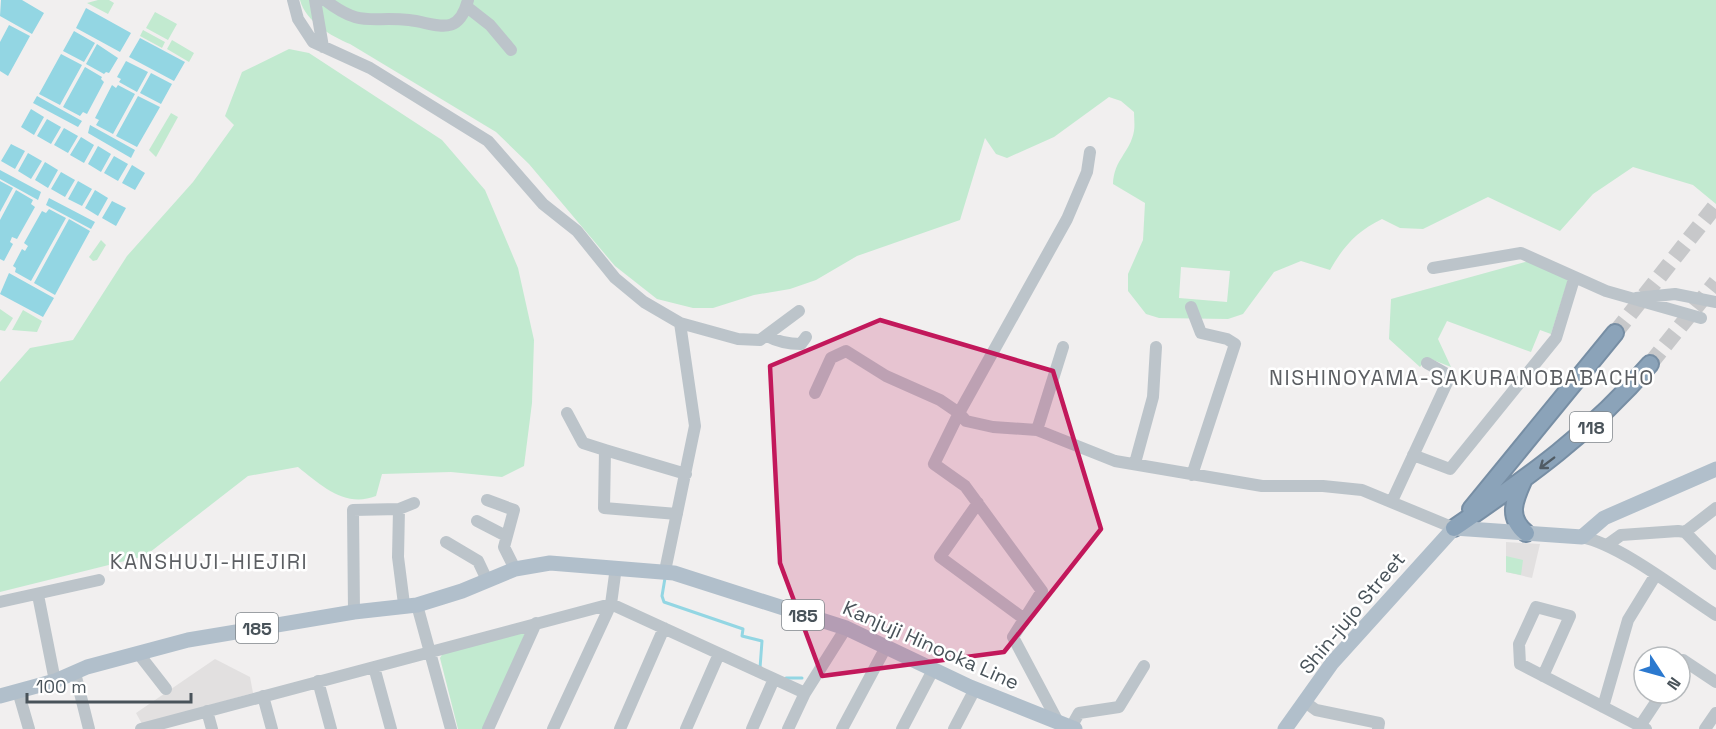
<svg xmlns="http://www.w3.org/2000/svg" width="1716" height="729" font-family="'Space Grotesk',sans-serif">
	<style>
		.education { fill: #e2e0e0 }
		.green { fill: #c2ead0; fill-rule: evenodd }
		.water { fill: #93d6e3 }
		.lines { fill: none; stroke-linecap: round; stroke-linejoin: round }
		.stream { stroke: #93d6e3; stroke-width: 3 }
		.highway-tunnel { stroke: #c7c8ca; stroke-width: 16; stroke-dasharray: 16 8; stroke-linecap: butt }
		.highway-casing { stroke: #778ea4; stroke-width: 20 }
		.minor { stroke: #bcc4ca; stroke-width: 12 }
		.major { stroke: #b1bfcb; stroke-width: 15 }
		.highway { stroke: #8ba3b9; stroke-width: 16 }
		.oneway { stroke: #505b64 }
		.marked { fill: #c2185b; fill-opacity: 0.2; stroke: #c2185b; stroke-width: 4.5; stroke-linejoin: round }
		.labels { text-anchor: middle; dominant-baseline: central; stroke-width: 5; stroke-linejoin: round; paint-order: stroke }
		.shield { fill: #fff; stroke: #80878c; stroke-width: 1.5 }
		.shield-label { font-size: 18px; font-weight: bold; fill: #49535a }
		.street-label { font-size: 20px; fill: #49535a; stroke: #fff }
		.neighbourhood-label { font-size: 21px; letter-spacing: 1.5px; fill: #5c5f63; stroke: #fff }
	</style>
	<rect width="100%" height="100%" fill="#f1efef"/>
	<path class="education" d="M1506,542L1540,544L1532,578L1506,572Z
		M215,659L250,677L253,693L142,724L136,713Z"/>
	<path class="green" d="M98,0H109L114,3L108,14L87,3Z
		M300,0H1716V204L1693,185L1633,167L1593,194L1560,231L1488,197L1423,229L1400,228L1382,219C1357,231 1343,247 1330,270L1301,261L1274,272L1243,314L1228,319L1159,318L1146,314L1128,291V274L1143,240L1145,203L1113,184C1114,159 1130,153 1134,131C1135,125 1134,118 1134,112L1121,101L1109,97L1054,137L1007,158L996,154L985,138L960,220L857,256L816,280L790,289L754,295L713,308H693L657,299L615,266L529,164L496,132L350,44C331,36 306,22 300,0ZM1181,267L1230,271L1227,302L1179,298Z
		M155,12L177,24L168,40L146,28Z
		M143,30L165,42L162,48L140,36Z
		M172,40L194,53L189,62L167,49Z
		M289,49L309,53L442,140L485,190L518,268L534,340L532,403L524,466L502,477L451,472L382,474L376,496C345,508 322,486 298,467L248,476L145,556L0,592V382L30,348L73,340L127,256L193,182L234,125L225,116L242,72Z
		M171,113L178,117L156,157L149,150Z
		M101,240L106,245L97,260L93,261L89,257Z
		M1529,261L1568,280L1551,334L1540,330L1531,352L1447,321L1438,339L1451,367L1428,358L1420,367L1389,339L1391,299Z
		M0,309L13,318L5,331L0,330Z
		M23,310L42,321L37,332L12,330Z
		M1506,556L1523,560L1521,575L1506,572Z
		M526,631L486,729H458L440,658L443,653Z"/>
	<path class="water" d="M1,0H22L44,13L32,34L0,16Z
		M86,8L131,33L120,52L76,28Z
		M9,25L30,36L8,76L0,71V42Z
		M74,31L95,43L84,62L63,51Z
		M140,38L185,62L174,81L129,57Z
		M97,44L118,58L109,73L106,72L104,74L86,64Z
		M61,54L82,65L60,105L39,94Z
		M126,61L148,72L137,92L119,82L121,79L117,77Z
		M85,67L102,77L101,79L104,82L87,114L83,112L80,116L63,107Z
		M151,73L172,84L161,104L140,93Z
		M112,85L116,88L118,85L135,94L113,134L96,125L99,120L95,118Z
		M37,96L82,121L78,127L33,103Z
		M138,96L160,107L137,147L116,136Z
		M31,109L44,117L34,135L21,127Z
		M47,119L61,127L51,144L37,136Z
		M90,125L135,150L131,158L88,133Z
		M64,128L78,136L68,153L54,145Z
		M81,137L94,145L84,163L70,155Z
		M11,144L25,151L15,169L1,161Z
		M98,146L111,154L101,172L88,164Z
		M28,153L42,161L31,179L18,171Z
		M114,156L128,164L118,181L104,173Z
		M45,162L58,170L48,188L35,180Z
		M132,165L145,173L135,190L122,183Z
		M0,170L41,192L38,200L0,179Z
		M61,172L75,180L65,197L51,189Z
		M0,181L13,188L0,212Z
		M78,181L92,189L82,206L68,199Z
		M16,190L33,200L31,204L35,207L17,239L12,237L10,242L13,244L4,261L0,259V220Z
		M95,190L108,198L98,216L85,208Z
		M49,198L95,222L91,229L46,205Z
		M112,201L126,208L116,226L102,218Z
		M49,209L66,218L31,281L15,272L16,268L13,266L22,249L25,251L28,246L24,243L42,211L46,213Z
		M69,219L90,231L55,295L34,283Z
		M9,273L54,298L43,317L0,294Z"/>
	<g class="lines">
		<path class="stream" d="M665,578L662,596L664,602L743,629L742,636L762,641L760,668
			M786,678H802"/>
		<path class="highway-tunnel" d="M1615,333L1716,205
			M1650,364L1716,282"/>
		<defs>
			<path id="highway" d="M1523,481C1514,501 1507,517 1526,533
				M1471,509L1615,333
				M1454,528C1527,478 1592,432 1650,364"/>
		</defs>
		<use href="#highway" class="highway-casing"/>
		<path class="minor" d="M293,0L298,19L313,42L370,68L488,141L543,204L577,231L615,278L644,302L680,323L695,426L665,571
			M315,0L323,47
			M325,0C361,28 370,16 409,20C436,23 458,39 468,0
			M467,7L490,25L511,50
			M1090,152L1087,172L1067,219L959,413L966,421L993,427L1037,430L1115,461L1262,486H1323L1362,490L1454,528
			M1433,268L1521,253L1606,291L1701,318
			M1636,298L1675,294L1716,302
			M1191,307L1201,333L1227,339L1235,344L1192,475
			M680,323L738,339L760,340L799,311
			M767,336C778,342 788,344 801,344L806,337
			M815,393L831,358L846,351L886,376L940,400L959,413L934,464L965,486L1042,591L1013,637L1057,720
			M567,413L583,443L605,450L604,508L677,514
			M1037,430L1063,347
			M605,450L686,474
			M1413,455L1450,469L1556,338L1574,279
			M1135,463L1153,397L1156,347
			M487,500L514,510L504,547L515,569
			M1392,501L1450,376L1427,363
			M978,503L940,557L1023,618
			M399,509L398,557L404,604
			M477,521L506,536
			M1685,532L1716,508
			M1582,537C1621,545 1680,592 1716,615
			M446,542L478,561L487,580
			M1607,545L1621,535L1678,531L1685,532L1716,564
			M38,595L55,681
			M0,602L99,580
			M417,605L451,729
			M354,612L353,510L399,509L414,503
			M138,653L166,689
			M1680,665L1683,660L1716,682
			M374,667L391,729
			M75,673L89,729
			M1543,676L1570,616L1536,607L1519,644L1520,664L1646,729
			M318,681L331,729
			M18,691L29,729
			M263,696L272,729
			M1305,702L1316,710L1379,723L1378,729
			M1603,707L1628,620L1655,576
			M207,711L212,729
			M1640,726L1662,693
			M141,729L611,604L805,693
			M488,729L536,623
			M553,729L611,604L616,567
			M620,729L664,628
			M686,729L719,654
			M752,729L774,679
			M788,729L805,693L846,628
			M842,729L886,647
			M902,729L933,670
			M954,729L975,689
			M1070,729L1079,713L1119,707L1144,666
			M1705,729L1716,713"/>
		<path class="major" d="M0,696L55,681L87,667L188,640L354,612L417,605L462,591L515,569L550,563L674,573L846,628L970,687L1075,729
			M1285,729L1332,663L1454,528L1582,537L1604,518L1716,469"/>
		<use href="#highway" class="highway"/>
	</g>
	<defs><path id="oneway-shaft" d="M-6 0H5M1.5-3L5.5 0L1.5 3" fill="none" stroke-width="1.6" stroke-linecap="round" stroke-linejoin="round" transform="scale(1.5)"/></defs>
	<use class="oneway" href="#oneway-shaft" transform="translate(1547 463) rotate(143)"/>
	<path class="marked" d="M880,320L1053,371L1101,529L1004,652L822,676L780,563L770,366Z"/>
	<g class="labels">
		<g class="shield">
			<rect x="1570" y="412" width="42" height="30" rx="4.5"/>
			<rect x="782" y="600" width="42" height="30" rx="4.5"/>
			<rect x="236" y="613" width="42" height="30" rx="4.5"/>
		</g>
		<g class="shield-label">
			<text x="1591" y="427">118</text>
			<text x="803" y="615">185</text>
			<text x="257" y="628">185</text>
		</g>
		<g class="street-label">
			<text transform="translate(1352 613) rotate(-50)">Shin-jujo Street</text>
			<text transform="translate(931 645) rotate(24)">Kanjuji Hinooka Line</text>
		</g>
		<g class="neighbourhood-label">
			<text x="1462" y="377">NISHINOYAMA-SAKURANOBABACHO</text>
			<text x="209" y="561">KANSHUJI-HIEJIRI</text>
		</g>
	</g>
	<g transform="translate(1662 675) rotate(126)"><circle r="28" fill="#ffffff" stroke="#b6babd" stroke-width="1.5"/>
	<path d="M0-4.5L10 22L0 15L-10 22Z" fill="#2b79cf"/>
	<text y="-9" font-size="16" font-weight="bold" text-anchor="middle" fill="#49535a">N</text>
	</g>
	<path d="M27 693v9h164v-9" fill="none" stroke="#49535a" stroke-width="3"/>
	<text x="36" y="693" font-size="18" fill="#49535a" stroke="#ffffff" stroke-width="4.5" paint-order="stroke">100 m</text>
</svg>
